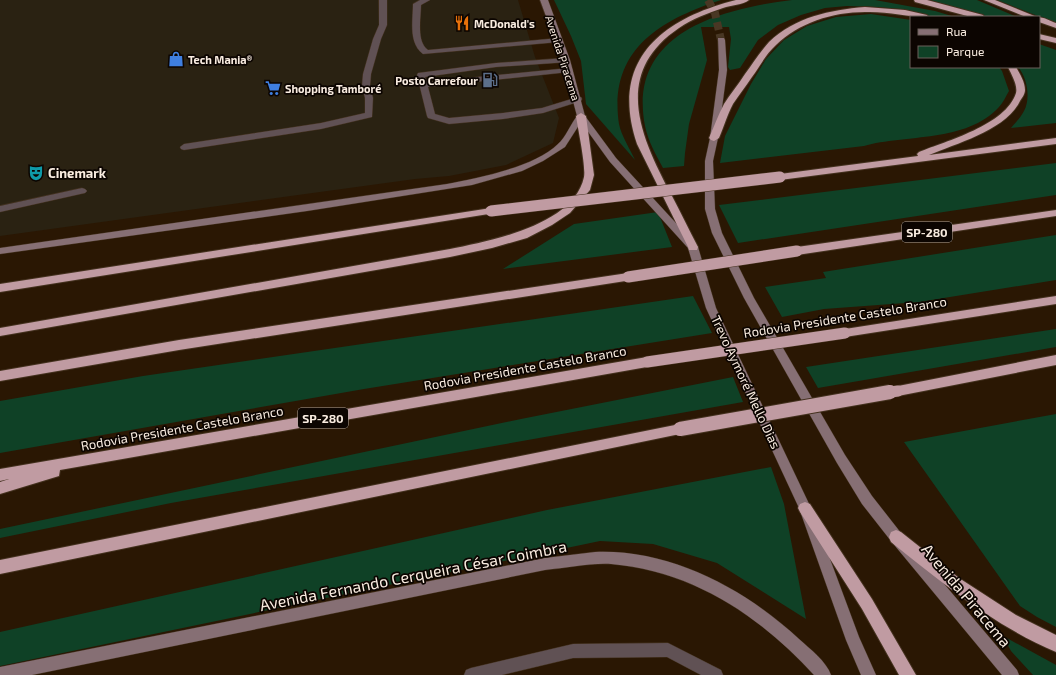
<svg xmlns="http://www.w3.org/2000/svg" width="1056" height="675" font-family="'Exo 2',sans-serif">
	<style>
		.commercial { fill: #2a2212 }
		.green { fill: #0f4126 }
		.lines { fill: none; stroke-linecap: round; stroke-linejoin: round }
		.secondary-tunnel { stroke: #493724; stroke-width: 8; stroke-dasharray: 8 4; stroke-linecap: butt }
		.service-casing { stroke: #43311e; stroke-width: 1 }
		.secondary-casing { stroke: #43311e; stroke-width: 1 }
		.motorway-casing { stroke: #43311e; stroke-width: 2 }
		.service { fill: #605154; fill-rule: evenodd }
		.secondary { fill: #866f74; fill-rule: evenodd }
		.motorway { fill: #c09ba2; fill-rule: evenodd }
		.motorway-bridge-far1-casing { stroke: #43311e; stroke-width: 12; stroke-linecap: butt }
		.motorway-bridge-casing { stroke: #43311e; stroke-width: 16; stroke-linecap: butt }
		.motorway-bridge-far1 { stroke: #c09ba2; stroke-width: 11 }
		.motorway-bridge { stroke: #c09ba2; stroke-width: 14 }
		.labels { text-anchor: middle; dominant-baseline: central; stroke-width: 3.5; stroke-linejoin: round; paint-order: stroke }
		.far-poi-label { font-size: 11px; font-weight: bold; fill: #f9ece0; stroke: #0c0501; text-anchor: start }
		.far-street-label { font-size: 11px; fill: #f9ece0; stroke: #0c0501 }
		.shield { fill: #0c0501; stroke: #b2a79d; stroke-width: 1 }
		.shield-label { font-size: 12px; font-weight: bold; fill: #f9ece0 }
		.poi-label { font-size: 13px; font-weight: bold; fill: #f9ece0; stroke: #0c0501; text-anchor: start }
		.street-label { font-size: 13px; fill: #f9ece0; stroke: #0c0501 }
		.near-street-label { font-size: 16px; fill: #f9ece0; stroke: #0c0501 }
	</style>
	<rect width="100%" height="100%" fill="#2a1703"/>
	<path class="commercial" d="M0,0H518L535,57L559,118L553,143L506,165L449,176L415,179L0,236Z"/>
	<path class="green" d="M554,0H721C660,20 608,50 619,124C621,135 630,149 635,160L586,104L581,61L571,36Z
		M792,0H875L935,11L955,17H935L900,9L877,7L847,6L825,8L801,15L778,25L758,40L740,68L730,70L728,67L731,39L729,27H701L707,60L689,124L685,153L684,166L663,168C656,155 648,141 645,126C627,33 720,9 792,0Z
		M930,0H977L1017,17H989Z
		M997,0H1056V23Z
		M871,14L911,20V67H999L1002,71L1009,91C1006,96 1003,103 999,107C966,143 906,134 864,146L720,163L725,136L751,84L766,59L784,40L807,26L836,17Z
		M1039,44L1056,50V123L1011,128C1015,123 1021,117 1024,111C1031,98 1027,77 1018,67H1039Z
		M1056,163V195L738,243L719,205Z
		M658,212L672,247L503,269L574,224Z
		M1056,235V280L919,302L824,309L782,317L765,287L826,278L823,272Z
		M693,296L712,333L364,389L0,453V401L143,376Z
		M1056,329V347L818,388L806,367Z
		M733,377L743,402L171,503L0,538V529L521,419Z
		M1056,414V627L1037,617L1020,606L904,442Z
		M771,467L784,504L806,619L717,563L653,544L600,541L0,666V632L547,510Z
		M1003,636L1056,665V675H1033L1011,651Z"/>
	<g class="lines">
		<path class="secondary-tunnel" d="M708,0L715,13L721,40"/>
		<defs>
			<path id="service" d="M379,0H387V25L381,39L371,74L370,86L373,98L372,117L321,129L184,150L181,149L180,147L184,144L321,123L365,113V98L362,86L363,74L373,39L379,25Z
				M420,0H430L421,5C421,17 416,42 428,50L559,38L563,40L559,42L423,54C408,43 413,20 413,4Z
				M566,58L570,60L569,62L496,67L425,77L427,82L569,68L573,70L569,72L428,87L435,114L449,118L503,113L542,108L578,97H581L582,99L581,101L543,113L503,119L449,124L428,118L427,116L417,75L418,73L496,63Z
				M82,188L85,189L87,191L85,193L0,212V206Z
				M668,643L721,670L723,675H701L667,657L573,658L502,675H464L466,670L471,668L573,644Z"/>
			<path id="secondary" d="M540,0H548L570,60L585,116L616,158L698,247L716,308L811,508L859,637L876,675H861L846,640L799,508L706,308L688,248L610,162L581,122L565,147L543,161L522,171L472,185L307,211L0,254V248L447,184C478,178 535,167 558,144C566,137 570,125 577,116L562,60Z
				M718,38H724L725,40L727,70L718,138L713,161L715,209L722,233L754,298L845,455L872,496L901,533L1017,670L1019,675H1002L891,541L862,504L837,463L744,298L712,233L705,209V161L710,138L719,70Z
				M595,552C671,549 745,589 799,639C810,649 826,661 831,675H814C760,616 693,571 611,564C589,563 567,568 545,570L32,675H0V667L545,558Z"/>
			<path id="motorway" d="M736,0H749C743,5 731,5 723,8C708,13 692,19 679,28C611,74 641,138 672,196C681,213 689,230 698,247L697,250H689L688,247L637,144C609,61 661,19 736,0Z
				M914,0H927L983,15L984,17H971L915,2Z
				M984,0H995L1037,17H1026Z
				M865,7L905,10L927,15L928,17C907,17 886,11 865,12C832,12 799,23 776,45C766,54 760,66 752,77C746,86 739,95 733,104C727,115 724,127 719,138L714,141L711,140L709,138C714,127 718,115 724,104C730,94 738,85 745,74C753,63 760,52 769,42C795,17 830,10 865,7Z
				M1037,17C1044,17 1050,21 1056,23V28L1039,22V17Z
				M1039,34L1056,38V43L1039,39Z
				M1008,67H1016C1020,74 1025,82 1025,90C1025,94 1022,98 1020,101C1006,130 957,143 929,155L1056,138V144L780,180L775,177L780,174L918,156L917,154L919,152C946,141 1006,125 1016,93C1018,85 1011,74 1008,67Z
				M581,113L586,116L594,175L590,190L570,213L552,225L527,238L492,248L450,257L0,336V328L450,249C490,241 574,225 584,177C586,166 578,129 576,116Z
				M491,208L495,209L496,211L495,213L0,292V284Z
				M1056,210V216L797,255L793,254L792,251L793,248L797,247Z
				M628,273L632,274L634,277L632,280L179,350L0,381V371L179,340Z
				M1056,296V304L845,337L841,336L839,333L841,330L845,329Z
				M1056,355V365L898,396L894,395L892,391L894,387L898,386Z
				M647,357L651,359L653,362L651,365L647,367L60,470L59,476L0,494V482L9,479L0,481V469Z
				M680,424L685,425L687,429L685,433L680,434L0,574V560Z
				M805,502L810,504L872,599L916,675H899L862,609L800,512L798,508L800,504Z
				M896,530L901,532L959,578L1016,615L1056,635V652C996,627 941,582 891,542L889,537L891,532Z"/>
		</defs>
		<use href="#service" class="service-casing"/>
		<use href="#secondary" class="secondary-casing"/>
		<use href="#motorway" class="motorway-casing"/>
		<use href="#service" class="service"/>
		<use href="#secondary" class="secondary"/>
		<use href="#motorway" class="motorway"/>
		<defs>
			<path id="motorway-bridge-far1" d="M491,211L780,177
				M628,277L797,251
				M647,362L845,333
				M884,393L898,391"/>
			<path id="motorway-bridge" d="M680,429L890,392"/>
		</defs>
		<use href="#motorway-bridge-far1" class="motorway-bridge-far1-casing"/>
		<use href="#motorway-bridge" class="motorway-bridge-casing"/>
		<use href="#motorway-bridge-far1" class="motorway-bridge-far1"/>
		<use href="#motorway-bridge" class="motorway-bridge"/>
	</g>
	<defs>
		<symbol id="restaurant-bare" viewBox="-9 -9 18 18"><path d="M-5-6h1v4h1v-4h1v4h1v-4h1v5L-1.5 .5V6h-2V.5L-5-1ZM5-6V6H3V1.5H1.5Q1.5-4 5-6Z" fill="#e8710a" stroke="#0c0501" stroke-width="2.5" paint-order="stroke"/></symbol>
		<symbol id="shop-bare" viewBox="-9 -9 18 18"><path d="M-5-2.5h2.3a2.7 3.5 0 0 1 5.4 0H5L5.5 6h-11ZM-1.5-2.5h3a1.5 2.3 0 0 0-3 0Z" fill="#3f7fe0" stroke="#0c0501" stroke-width="2.5" paint-order="stroke"/></symbol>
		<symbol id="fuel-bare" viewBox="-9 -9 18 18"><path d="M-5.5-6h7V0h2V4h1.3V-2.5L3-4.5l.8-.8L6-3V5H2.5V1h-1V6h-7ZM-4.2-4.7v3.2H.2V-4.7Z" fill="#5c6f8a" stroke="#0c0501" stroke-width="2.5" paint-order="stroke"/></symbol>
		<symbol id="supermarket-bare" viewBox="-9 -9 18 18"><path d="M-6-5.5h2.5l.6 2H6L4.5 2H-2.5L-4.4-4H-6ZM-1.5 3.2a1.3 1.3 0 1 0 .1 0ZM3 3.2a1.3 1.3 0 1 0 .1 0Z" fill="#3f7fe0" stroke="#0c0501" stroke-width="2.5" paint-order="stroke"/></symbol>
		<symbol id="theatre-bare" viewBox="-9 -9 18 18"><path d="M-5-5.5Q0-4 5-5.5V0Q5 5 0 6Q-5 5-5 0ZM-3.3-2.5H-1v1.5H-3.3ZM1-2.5H3.3v1.5H1ZM-2.8 1Q0 5.5 2.8 1Z" fill="#0f9aa8" stroke="#0c0501" stroke-width="2.5" paint-order="stroke"/></symbol>
	</defs>
	<g fill-rule="evenodd">
		<use href="#restaurant-bare" x="451" y="12" width="22" height="22"/>
		<use href="#shop-bare" x="165" y="48" width="22" height="22"/>
		<use href="#fuel-bare" x="479" y="69" width="22" height="22"/>
		<use href="#supermarket-bare" x="262" y="77" width="22" height="22"/>
		<use href="#theatre-bare" x="25" y="162" width="22" height="22"/>
	</g>
	<g class="labels">
		<g class="far-poi-label">
			<text x="474" y="23">McDonald's</text>
			<text x="188" y="59">Tech Mania®</text>
			<text x="478" y="80" text-anchor="end">Posto Carrefour</text>
			<text x="285" y="88">Shopping Tamboré</text>
		</g>
		<g class="far-street-label">
			<text transform="translate(563 58) rotate(72)">Avenida Piracema</text>
		</g>
		<g class="shield">
			<rect x="902" y="222" width="50" height="20" rx="3"/>
			<rect x="298" y="408" width="50" height="20" rx="3"/>
		</g>
		<g class="shield-label">
			<text x="927" y="232">SP-280</text>
			<text x="323" y="418">SP-280</text>
		</g>
		<g class="poi-label">
			<text x="48" y="173">Cinemark</text>
		</g>
		<g class="street-label">
			<text transform="translate(845 317) rotate(-9)">Rodovia Presidente Castelo Branco</text>
			<text transform="translate(525 368) rotate(-10)">Rodovia Presidente Castelo Branco</text>
			<text transform="translate(746 382) rotate(65)">Trevo Aymoré Mello Dias</text>
			<text transform="translate(182 428) rotate(-10)">Rodovia Presidente Castelo Branco</text>
		</g>
		<g class="near-street-label">
			<text transform="translate(413 575) rotate(-11)">Avenida Fernando Cerqueira César Coimbra</text>
			<text transform="translate(967 595) rotate(50)">Avenida Piracema</text>
		</g>
	</g>
	<rect x="910" y="16" width="130" height="52" fill="#0c0501" stroke="#6b615a"/>
	<rect x="918" y="29" width="20" height="6" fill="#866f74" stroke="#6b615a"/>
	<text x="946" y="36" font-size="12" fill="#f9ece0">Rua</text>
	<rect x="918" y="46" width="20" height="12" fill="#0f4126" stroke="#6b615a"/>
	<text x="946" y="56" font-size="12" fill="#f9ece0">Parque</text>
</svg>
